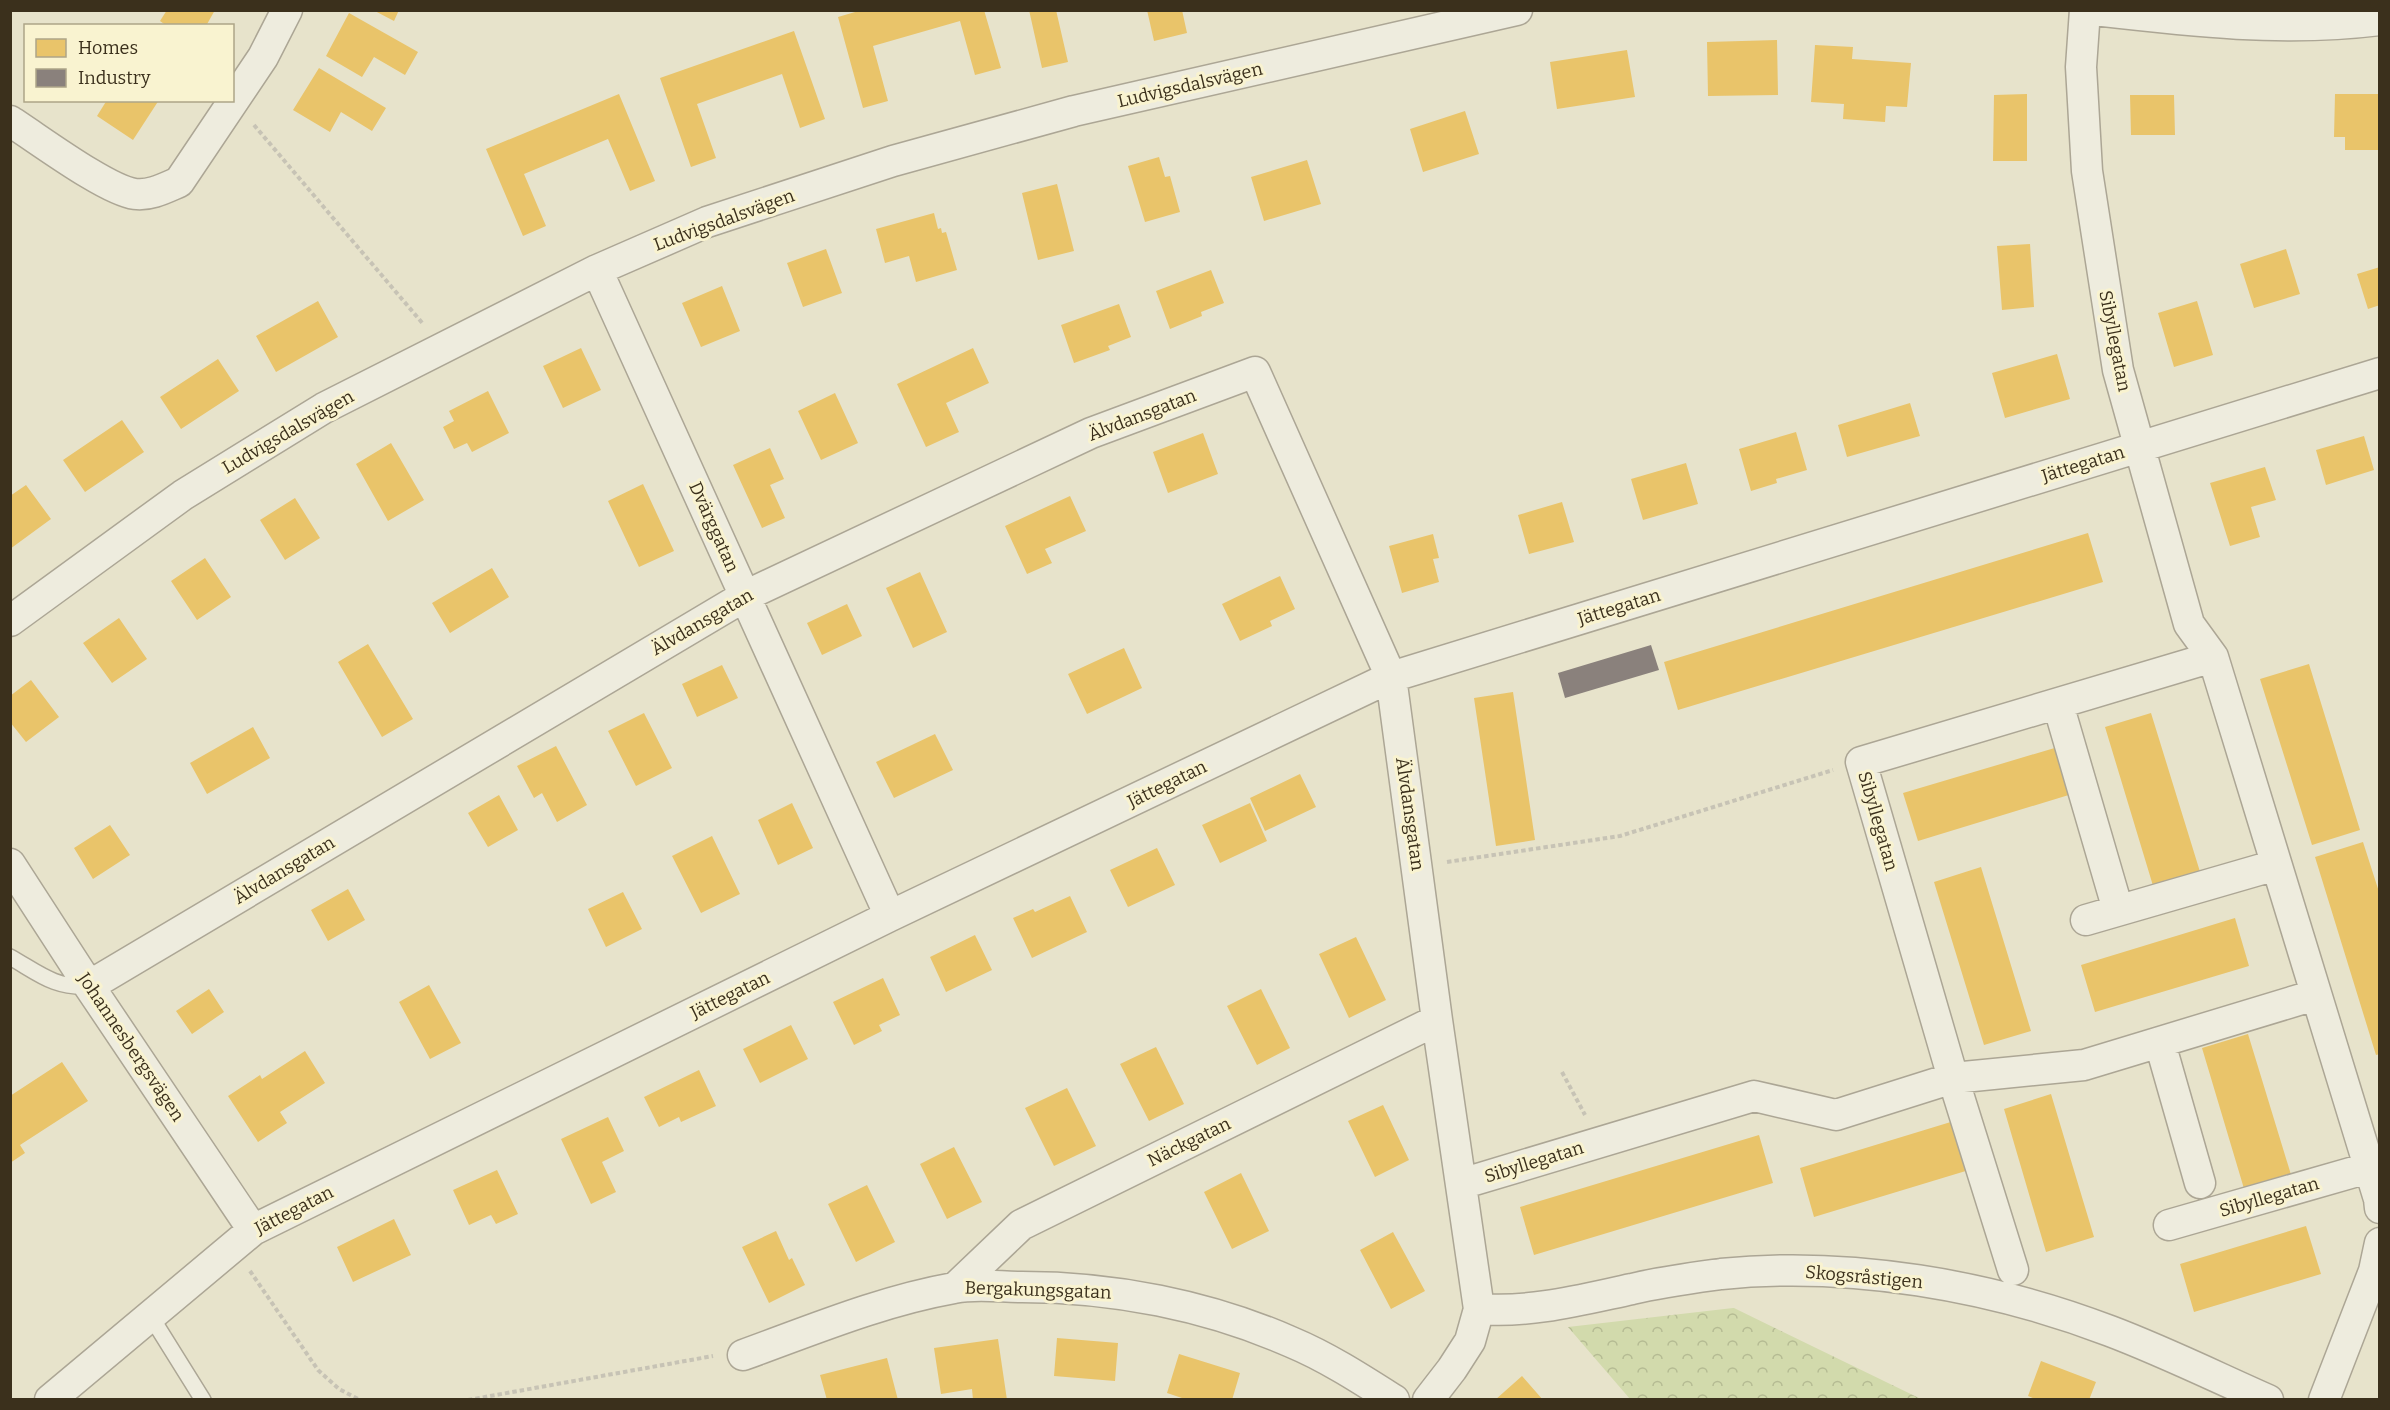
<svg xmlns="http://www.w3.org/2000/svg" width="2390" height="1410" font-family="Bitter,serif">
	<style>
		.forest { fill: url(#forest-crowns) }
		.homes { fill: #e9c46a }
		.industry { fill: #8a817c }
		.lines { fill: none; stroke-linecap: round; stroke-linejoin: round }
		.lane-casing { stroke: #aca695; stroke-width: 18 }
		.street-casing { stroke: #aca695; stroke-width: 33 }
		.path { stroke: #c7c3b5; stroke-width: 4; stroke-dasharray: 4.5 3; stroke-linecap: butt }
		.lane { stroke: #eeecde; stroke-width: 15 }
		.street { stroke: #eeecde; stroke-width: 30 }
		.labels { text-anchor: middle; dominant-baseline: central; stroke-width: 6; stroke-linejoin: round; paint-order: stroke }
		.street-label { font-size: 18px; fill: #3b301c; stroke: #f9f3d0 }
	</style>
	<defs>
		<pattern id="forest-crowns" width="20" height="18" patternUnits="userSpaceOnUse" patternTransform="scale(1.5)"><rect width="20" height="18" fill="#d2daac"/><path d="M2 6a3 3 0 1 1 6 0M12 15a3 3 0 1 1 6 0" fill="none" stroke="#b5bb93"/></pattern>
	</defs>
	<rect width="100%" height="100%" fill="#e7e3cb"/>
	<path class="forest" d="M1733,1308H1734L1921,1399H1630L1568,1327Z"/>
	<path class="homes" d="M167,10H215L206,26H167L160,21Z
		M373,10H399L394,21Z
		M862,10H984L1001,68L975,75L960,21L873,46L888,101L863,108L838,17Z
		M1029,10H1056L1068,62L1042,68Z
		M1147,10H1182L1187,33L1154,41Z
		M349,13L418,52L405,75L374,57L362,77L326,56Z
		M794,31L825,119L800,128L782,74L697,104L716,158L691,167L660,78Z
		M1777,40L1778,95L1708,96L1707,42Z
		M1815,45L1853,47L1852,59L1911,63L1907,107L1886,106L1885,122L1843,119L1844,104L1811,102Z
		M1627,50L1635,97L1557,109L1550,62Z
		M319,68L386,108L372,131L341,112L330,132L293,110Z
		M619,94L655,181L630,191L608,139L524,174L546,226L523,236L486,149Z
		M2027,94V161H1993L1994,95Z
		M2335,94H2380V150H2345V137H2334Z
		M2130,95H2174L2175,135H2131Z
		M107,100H159L133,140L97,116Z
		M1465,111L1479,154L1423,172L1410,129Z
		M1159,157L1165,177L1170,176L1180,212L1145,222L1128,166Z
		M1307,160L1321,204L1264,221L1251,177Z
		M1057,184L1074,251L1038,260L1022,193Z
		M934,213L938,229L941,228L942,233L946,232L957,270L916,282L909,256L885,263L876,229Z
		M2030,244L2034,307L2002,310L1997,246Z
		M826,249L842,293L803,307L787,263Z
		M2286,249L2300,294L2254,308L2240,264Z
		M2380,267V305L2368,309L2357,274Z
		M1211,270L1224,303L1201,312L1202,316L1170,329L1156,291Z
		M722,286L740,331L701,347L682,303Z
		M318,301L338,337L276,372L256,336Z
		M2197,301L2213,355L2174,367L2158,313Z
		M1119,304L1131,337L1108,346L1110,350L1074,363L1061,325Z
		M581,348L601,390L563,408L543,366Z
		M973,348L989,383L946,403L959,432L926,447L897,384Z
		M2057,354L2070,399L2005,418L1992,373Z
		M218,359L239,391L181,429L160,397Z
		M488,391L509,433L472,452L467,443L454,449L443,427L454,421L449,411Z
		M835,393L858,443L821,460L798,411Z
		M1910,403L1920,436L1847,457L1838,425Z
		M122,420L144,452L85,492L63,460Z
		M1796,432L1807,470L1776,479L1777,483L1751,491L1739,449Z
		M1203,433L1218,474L1168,493L1153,452Z
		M2364,436L2374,470L2326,485L2316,450Z
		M391,443L424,500L388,521L356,464Z
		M770,448L784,479L770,485L785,518L762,528L733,465Z
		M1686,463L1698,504L1643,520L1631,479Z
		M2265,467L2276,500L2251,507L2260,537L2230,546L2210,483Z
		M643,484L674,551L639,567L608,501Z
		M26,485L51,519L10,549V496Z
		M1070,496L1086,531L1045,549L1052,563L1027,574L1005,526Z
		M295,498L320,538L285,560L260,520Z
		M1562,502L1574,542L1529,554L1518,515Z
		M2088,533L2103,582L1678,710L1664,662Z
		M1433,534L1439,558L1433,559L1439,582L1402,593L1389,546Z
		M205,558L231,597L197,620L171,581Z
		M492,568L509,597L450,633L432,603Z
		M920,572L947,632L913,648L886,588Z
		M1280,576L1295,609L1270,621L1272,626L1240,641L1222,604Z
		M847,604L862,636L822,655L807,623Z
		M119,618L147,659L112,683L83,643Z
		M368,644L413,719L382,737L338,662Z
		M1124,648L1142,688L1087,714L1068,674Z
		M2309,664L2360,830L2312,845L2260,679Z
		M722,665L738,698L697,717L682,684Z
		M31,680L59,717L26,742L10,722V696Z
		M1513,692L1535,840L1496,846L1474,698Z
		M644,713L672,768L636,786L608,731Z
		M2151,713L2201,875L2154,889L2105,727Z
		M253,727L270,758L207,794L190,763Z
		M935,734L953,770L894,798L876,762Z
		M556,746L587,805L557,822L542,793L534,798L517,766Z
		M2058,747L2072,794L1918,841L1903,793Z
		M1300,774L1316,807L1265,831L1250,798Z
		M499,795L518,830L488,847L468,813Z
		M792,803L813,848L778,865L758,820Z
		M1250,803L1267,841L1220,863L1202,825Z
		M110,825L130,855L93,879L74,848Z
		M712,836L740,894L701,913L672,856Z
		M2363,842L2380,895V1054L2376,1055L2315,857Z
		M1157,848L1175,885L1128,907L1110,870Z
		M1981,867L2031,1031L1984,1045L1934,882Z
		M348,889L365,920L328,941L311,910Z
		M623,892L642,929L606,947L588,909Z
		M1070,896L1087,932L1032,958L1013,918L1033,909L1035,912Z
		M2235,918L2249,966L2095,1012L2081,965Z
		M975,935L992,970L946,992L930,957Z
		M1356,937L1386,1000L1349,1018L1319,954Z
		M883,978L900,1015L879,1025L882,1031L854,1045L833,1002Z
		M429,985L461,1043L430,1059L399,1002Z
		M209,989L224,1012L192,1034L176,1011Z
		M1261,989L1290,1048L1257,1065L1227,1006Z
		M791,1025L808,1059L760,1083L743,1049Z
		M2248,1034L2292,1178L2245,1192L2202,1048Z
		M1156,1047L1184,1104L1149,1121L1120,1064Z
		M305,1051L325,1083L280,1112L287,1123L258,1142L228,1096L260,1075L262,1079Z
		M62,1062L88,1101L20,1145L25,1153L10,1163V1096Z
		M699,1070L716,1106L681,1122L679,1117L659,1127L644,1097Z
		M1067,1088L1096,1146L1054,1166L1025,1108Z
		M2051,1094L2094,1237L2046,1252L2004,1109Z
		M1383,1105L1409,1160L1375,1177L1348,1121Z
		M608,1117L624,1151L602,1162L616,1192L591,1204L561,1139Z
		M1954,1121L1969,1170L1814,1217L1800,1168Z
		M1759,1135L1773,1183L1534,1255L1520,1207Z
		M954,1147L982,1202L947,1219L920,1164Z
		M497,1170L518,1214L496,1224L491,1215L469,1225L453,1190Z
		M1241,1173L1269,1231L1232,1249L1204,1192Z
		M867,1185L895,1242L856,1262L828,1204Z
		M394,1219L411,1255L353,1282L337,1247Z
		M2306,1226L2321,1274L2194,1312L2180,1264Z
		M776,1231L789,1260L792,1258L805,1285L769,1303L742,1247Z
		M1393,1232L1425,1291L1391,1309L1360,1250Z
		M1057,1338L1118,1343L1115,1381L1054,1376Z
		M998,1339L1007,1400H973L972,1389L941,1394L934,1348Z
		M1179,1354L1240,1373L1232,1400H1188L1167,1393Z
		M887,1358L898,1400H827L820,1375Z
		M2041,1361L2096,1382L2089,1400H2038L2028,1396Z
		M1522,1376L1543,1400H1495Z"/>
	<path class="industry" d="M1651,645L1659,670L1565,698L1558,673Z"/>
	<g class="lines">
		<defs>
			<path id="lane" d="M10,957C40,974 54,988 89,986
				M150,1315L203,1400"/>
			<path id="street" d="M2085,10L2081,67L2087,171L2118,370L2189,624L2213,657L2379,1199L2380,1208
				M2093,10C2189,21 2284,32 2380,20
				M10,121C37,138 106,190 135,194C150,196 165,188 179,182L263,57L287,10
				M597,270L890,916
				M10,621L183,495L324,408L597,270L707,222L893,161L1074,111L1517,10
				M2213,657L1861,762L1953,1078L2084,1065L2315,995
				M2058,704L2118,910
				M10,864L89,986L253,1230
				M2086,920L2276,865
				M89,986L745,596L1091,433L1255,372L1391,677L1437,1020L1479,1309L1470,1341L1452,1369L1428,1400
				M2160,1043L2200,1183
				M1461,1184L1754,1096L1836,1115L1953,1078L2013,1270
				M2169,1225L2368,1168
				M956,1287L1021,1225L1437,1020
				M1479,1309C1532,1313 1580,1300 1632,1289C1661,1282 1692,1278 1721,1274C1849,1261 1990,1285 2110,1331C2163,1351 2216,1377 2268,1400
				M743,1355C812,1330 881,1301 954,1288C975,1283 1000,1287 1022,1287C1113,1287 1207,1305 1291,1342C1327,1357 1361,1379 1394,1400
				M50,1400L253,1230L890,916L1391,677L2380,373
				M2324,1400L2374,1271L2380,1243"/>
		</defs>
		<use href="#lane" class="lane-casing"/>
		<use href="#street" class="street-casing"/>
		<path class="path" d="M254,125L424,325
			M1447,862L1620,836L1833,770
			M1562,1072L1585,1115
			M250,1271L318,1370L339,1389L360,1400
			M468,1400L713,1356"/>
		<use href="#lane" class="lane"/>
		<use href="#street" class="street"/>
	</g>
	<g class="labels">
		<g class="street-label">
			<text transform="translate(1190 85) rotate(-13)">Ludvigsdalsvägen</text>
			<text transform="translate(724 220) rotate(-20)">Ludvigsdalsvägen</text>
			<text transform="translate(2115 341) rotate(79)">Sibyllegatan</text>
			<text transform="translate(1142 415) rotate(-21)">Älvdansgatan</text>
			<text transform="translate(288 432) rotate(-30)">Ludvigsdalsvägen</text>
			<text transform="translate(2083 464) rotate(-17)">Jättegatan</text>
			<text transform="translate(714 527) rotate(66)">Dvärggatan</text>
			<text transform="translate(1619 607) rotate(-17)">Jättegatan</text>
			<text transform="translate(702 622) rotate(-30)">Älvdansgatan</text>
			<text transform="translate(1167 784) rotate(-26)">Jättegatan</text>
			<text transform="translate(1410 814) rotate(82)">Älvdansgatan</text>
			<text transform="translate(1878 821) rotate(74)">Sibyllegatan</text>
			<text transform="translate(284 870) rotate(-31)">Älvdansgatan</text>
			<text transform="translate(730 995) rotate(-26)">Jättegatan</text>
			<text transform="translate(131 1047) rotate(56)">Johannesbergsvägen</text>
			<text transform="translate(1189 1142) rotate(-26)">Näckgatan</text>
			<text transform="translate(1534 1162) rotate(-17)">Sibyllegatan</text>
			<text transform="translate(2269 1197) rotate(-16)">Sibyllegatan</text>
			<text transform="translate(294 1210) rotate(-27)">Jättegatan</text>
			<text transform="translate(1864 1277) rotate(5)">Skogsråstigen</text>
			<text transform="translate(1038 1290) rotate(2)">Bergakungsgatan</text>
		</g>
	</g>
	<rect width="2390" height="1410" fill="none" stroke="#3b301c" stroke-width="24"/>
	<rect x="24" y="24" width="210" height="78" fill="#f9f3d0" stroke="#ada588" stroke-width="1.5"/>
	<rect x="36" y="39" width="30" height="18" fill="#e9c46a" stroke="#ada588" stroke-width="1.5"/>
	<text x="78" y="54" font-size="18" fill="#3b301c">Homes</text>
	<rect x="36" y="69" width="30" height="18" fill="#8a817c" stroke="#ada588" stroke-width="1.5"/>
	<text x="78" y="84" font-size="18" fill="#3b301c">Industry</text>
</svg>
